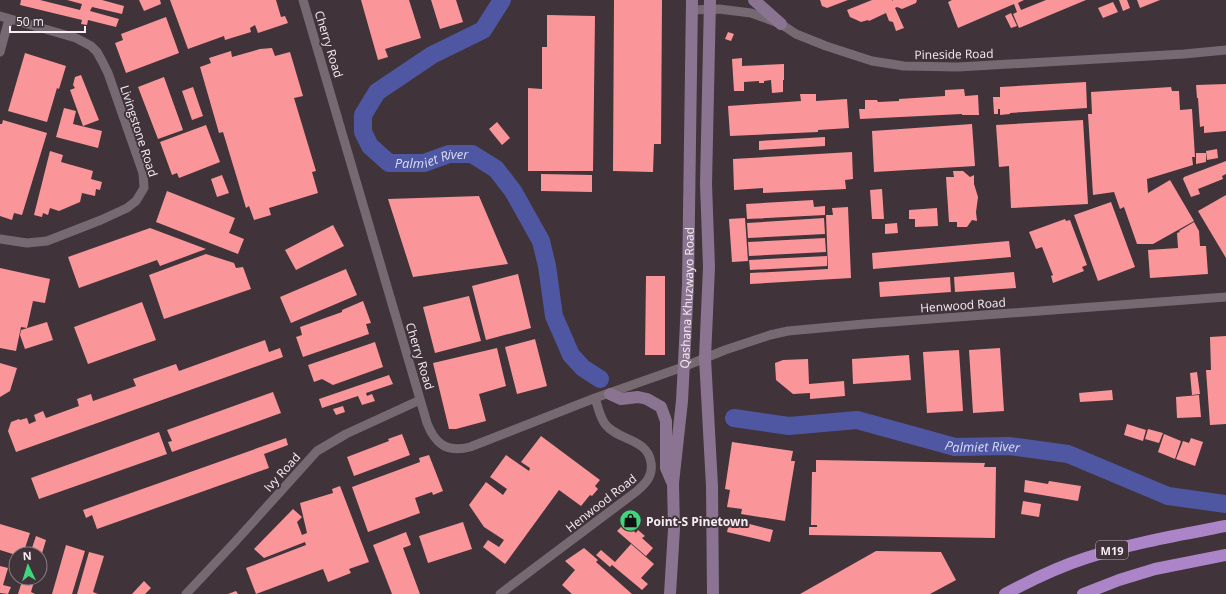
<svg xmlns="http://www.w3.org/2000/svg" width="1226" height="594" font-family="'Open Sans',sans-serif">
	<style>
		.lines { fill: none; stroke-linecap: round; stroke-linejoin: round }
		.river { stroke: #4f57a3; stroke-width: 18 }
		.building { fill: #fa969a }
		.minor { stroke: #776971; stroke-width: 9 }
		.secondary { stroke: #8b7491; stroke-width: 12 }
		.trunk { stroke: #ac85c8; stroke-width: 12 }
		.labels { text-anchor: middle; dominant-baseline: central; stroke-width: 4; stroke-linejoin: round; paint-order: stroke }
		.shield { fill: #40333a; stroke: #bfb5bb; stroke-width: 1 }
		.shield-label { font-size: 11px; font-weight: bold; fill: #f6edf2 }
		.street-label { font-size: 12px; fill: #f6edf2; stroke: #40333a }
		.poi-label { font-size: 12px; font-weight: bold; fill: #f6edf2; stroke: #40333a; text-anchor: start }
		.water-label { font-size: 13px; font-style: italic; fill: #d9def4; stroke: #40333a }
	</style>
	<rect width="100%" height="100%" fill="#40333a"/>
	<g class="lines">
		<g class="river">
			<path id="s1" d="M502,0L483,30L432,55L377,92L363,115V132L370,146L389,163H424L449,154H472L496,169L513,191L541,241L547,266L554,316L571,355L583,368L600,379"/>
			<path id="s2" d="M734,418L789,426L857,420L955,447L1009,446L1068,454L1168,496L1226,504"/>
		</g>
	</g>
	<path class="building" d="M21,0H40L80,10L82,4L67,0H102L124,6L122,14L92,7L90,11L119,19L116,27L88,20L87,25L81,24L82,20L20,5Z
		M139,0H160L161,4L144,11Z
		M170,0H276L281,17L285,16L288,23L258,33L255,25L250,28L251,32L225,40L224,36L188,49Z
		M361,0H409L421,38L385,49L388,57L378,60Z
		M431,0H456L463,22L440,29Z
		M614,0H662L661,144H654L653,172L613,171Z
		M820,0H848L827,8L822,6Z
		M872,0H892L893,1V0H917L916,3L902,9L897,7L895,8L904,28L896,31L893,22L889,21L886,13L869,21L868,20L861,22L850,17L847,10Z
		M952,0H1024L1018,3L1021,10L1046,0H1086L1019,28L1013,14L1017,12L1014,4L958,28L948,2Z
		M1119,0H1127L1130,8L1123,11Z
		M1137,0H1160L1140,8Z
		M1113,2L1118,12L1103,18L1098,8Z
		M1011,13L1017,26L1011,28L1005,16Z
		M547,15L595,16L593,171H528V88L542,89V47H547Z
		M166,17L179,53L126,73L115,43L123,40L121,34Z
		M728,32L734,34L731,41L725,39Z
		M272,48L275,56L290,52L303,96L294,98L316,171L312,172L318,193L269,208L271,215L254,220L249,206L246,208L223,132L219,133L200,67L211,63L209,58L231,51L232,57L260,49Z
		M25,53L66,66L59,89L57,88L47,122L8,111Z
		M742,58V66L784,64V80H783V92L772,93L771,80L764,81V83H759V81L744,82V91H734L732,59Z
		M81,75L99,120L83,126L70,90L75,88L73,85L75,77Z
		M164,77L183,130L158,139L138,87Z
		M1086,82L1087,108L1010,113V114L1000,115V109H998V114H994L993,97H1000V87Z
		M1226,84V131L1204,133V126L1200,127L1198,98H1197L1196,85Z
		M193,87L203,116L192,120L182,91Z
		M1171,87L1172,91H1179L1180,110L1192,109L1195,157H1192L1193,165L1147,179L1148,193L1170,180L1194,221L1153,244H1137L1124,207L1120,209L1114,192L1093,195L1088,114H1092L1091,92Z
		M964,89L965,96L978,95L979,115H962V114L860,119L859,109H865V100H877L878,102L899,101V99L945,96V90Z
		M800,94H816V101L847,99L849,128L818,130V132L730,136L728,106L801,101Z
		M64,108L76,111L73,124L102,131L98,148L56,137Z
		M3,120L47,133L22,215L14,213L12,220L0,216V124H2Z
		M1083,120L1088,204L1011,208L1009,166L999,167L996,125Z
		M497,122L510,138L502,145L489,129Z
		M972,124L975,166L874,172L872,131Z
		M206,125L220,162L179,178L177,173L172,175L160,142Z
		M825,137V146L759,150V141Z
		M1217,149L1218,158L1207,160L1206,151Z
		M50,151L63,155L61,162L93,171L91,179L102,182L100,190L96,189L95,196L82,193L80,202L59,211L50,208L48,215L43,213L42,217L34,215Z
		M852,152L853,179L845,180L846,189L763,193V188L734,190L733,159Z
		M1196,153H1206V162L1196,164Z
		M1226,161V174L1222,176L1223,179L1198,189L1200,194L1191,197L1183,179L1184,177Z
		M953,171H963L970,177L974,175V184L978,197L976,212L977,221L972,220L967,227H957V222H949L946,177H954Z
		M541,174L592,175V192L541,191Z
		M222,175L229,193L217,197L211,179Z
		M882,189L884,219H872L870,190Z
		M167,191L235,218L229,233L244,239L238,254L156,222Z
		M1226,195V258L1198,211Z
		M479,196L508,264L413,277L388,199Z
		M813,200L814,207L825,206V215L747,219L746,204Z
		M1111,202L1135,267L1098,281L1074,215Z
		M848,207L851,278L750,284V273L828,269L826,215H833L832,208Z
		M937,208L938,226L915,227V219H909V210Z
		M745,218L748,261L732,262L729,219Z
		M824,218L825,234L748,238L747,223Z
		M1065,219L1066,221L1070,220L1087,265L1082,267L1084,271L1053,283L1051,276L1053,275L1042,247L1036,249L1029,232Z
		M1194,222L1199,231L1200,246H1206L1208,274L1150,278L1148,250L1178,248L1177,233L1180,232L1179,231Z
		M897,223L898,233L885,234V224Z
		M333,225L344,246L296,270L285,250Z
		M150,228L206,249L160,266L157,260L79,288L68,257Z
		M825,238L826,252L749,256L748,242Z
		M1009,241L1011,257L873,269L872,253Z
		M206,254L234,263L236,268L243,267L251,289L164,319L149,275Z
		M827,256V266L750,270L749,260Z
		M0,268L50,279L45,303L33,301L27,328L21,327L16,351L0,348Z
		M346,269L357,295L291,323L280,297Z
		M1014,272L1016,288L955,292L954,277Z
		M518,274L531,328L486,340L472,286Z
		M646,276H665V355H645Z
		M950,277L951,292L880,297L879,282Z
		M469,296L481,341L435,353L423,307Z
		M363,301L371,323L366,324L369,334L303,357L296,337L302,335L300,327L342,312V310Z
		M142,302L156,340L88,364L74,327Z
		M47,322L53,340L25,349L20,335L21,330Z
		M1226,336V424L1210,425L1206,370H1211L1210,337Z
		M535,339L547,386L517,394L505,347Z
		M265,340L269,352L280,348L283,357L16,452L8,431L11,422L19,419L20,420L27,418L29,424L36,421L34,415L43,411L46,418L79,406L77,399L91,394L93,401L136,386L133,379L176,364L179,371Z
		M375,342L383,367L333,385L322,379L314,382L308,365Z
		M497,348L506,386L479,394L486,421L456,429H449L433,363Z
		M1000,348L1004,411L973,413L969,350Z
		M959,350L963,411L927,413L923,352Z
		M909,355L911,380L853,384L852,359Z
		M808,359L809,384L844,381L845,396L810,399V393L793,394L776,380L775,363L783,360Z
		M0,363L17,368L10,391L0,397Z
		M1197,372L1200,394L1192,395L1190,373Z
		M389,375L393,384L366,393L367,396L372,394L375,401L362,405L358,396L322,408L319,399Z
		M1112,390L1113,400L1080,402L1079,393Z
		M273,392L281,413L172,452L168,442L172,441L167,430Z
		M1199,395L1201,417L1177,418L1176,397Z
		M343,406L345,412L336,415L333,409Z
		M1127,424L1146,430L1143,441L1124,435Z
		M1148,429L1163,433L1159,443L1145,439Z
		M159,432L167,454L39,499L31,478Z
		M402,434L410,455L354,476L347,457L389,441L388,439Z
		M1164,434L1181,441L1175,459L1158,452Z
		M541,436L600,480L595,486L598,489L592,496L590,495L581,506L559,490L505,564L483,547L488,540L499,547L504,540L484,527L469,505L486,482L503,495L507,489L490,477L506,455L529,471L530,468L521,462Z
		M286,438L288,445L264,454L269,468L97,529L92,515L86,518L83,510Z
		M1191,438L1203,442L1195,466L1176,459L1183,441L1189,443Z
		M732,442L793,451L791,461H795L785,521L741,514L742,509L727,507L730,490L725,489Z
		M429,455L443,491L433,495L432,492L415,498L420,513L368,532L352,487L420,462L419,458Z
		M816,460L985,463L984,467H996L995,538L809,535V527H817V525H811L812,472H816Z
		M1025,480L1048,484L1049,481L1081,486L1078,501L1024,492Z
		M340,486L369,562L349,569L351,573L328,582L323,569L256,594L246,568L306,545L305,542L264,558L254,549L293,509L302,517L297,522L302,535L307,533L300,503L333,493L332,489Z
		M1023,501L1041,504L1039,517L1021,514Z
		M730,519L773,530L770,542L727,532Z
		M463,522L472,549L428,563L419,536Z
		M625,523L636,533L638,530L645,536L642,538L653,548L646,556L617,531Z
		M0,524L30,533L23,554L16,555L0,550Z
		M406,532L411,545L403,548L420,594H392L373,545Z
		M36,536L46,540L40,560V554H30Z
		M631,544L654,564L641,578L648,584L642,590L612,565L610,567L596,555L601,550L615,562Z
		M66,545L85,551L72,594H52Z
		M584,548L598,560L596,562L632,594H572L562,585L575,570L565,561Z
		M876,551L941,552L956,580L930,594H800Z
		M89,552L104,556L93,592L98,594H77Z
		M0,566L8,568L3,585L11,587L8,594L0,593Z
		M23,578H35L31,592L35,594H18Z
		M144,581L151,588L145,594H132Z
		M236,591L238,594H228Z"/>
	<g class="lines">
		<path class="minor" d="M303,0L427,423C435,444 447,453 470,447L595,398L683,367L725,350L770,335L788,331L864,324L1226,297
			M692,10L719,9L751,13L781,24L796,34L826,46L872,61L904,66L958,67L1184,54L1226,50
			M0,16L76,38L91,46L97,52L102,61L108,73L143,173L144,188L136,201L127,208L101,220L47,241L27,243L0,239
			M0,52L9,19
			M186,594L234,543L317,451L346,434L420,400
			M500,594L637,491C646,483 653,476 651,463C648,438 618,441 605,424C600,417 598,407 595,398"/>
		<g class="secondary">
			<path d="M710,0L706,184L709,267L705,358L712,486L713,594"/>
			<path d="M754,0L781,24"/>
			<path d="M610,394L621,399L638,397L647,399L661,407L666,421V468L672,482"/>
			<path id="s3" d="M670,594L674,529L673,483L682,401L688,284L692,0"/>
		</g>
		<path class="trunk" d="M1005,594C1031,580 1058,567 1086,558C1132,543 1179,535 1226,526
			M1083,594L1119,580L1155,569L1226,555"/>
	</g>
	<defs>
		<symbol id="shop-disc" viewBox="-11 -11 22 22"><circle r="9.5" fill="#3fd77d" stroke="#40333a"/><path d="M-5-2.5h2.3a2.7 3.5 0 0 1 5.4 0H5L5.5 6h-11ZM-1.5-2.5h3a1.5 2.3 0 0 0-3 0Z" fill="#111"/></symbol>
	</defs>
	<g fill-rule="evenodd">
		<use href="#shop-disc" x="618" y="508" width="25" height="25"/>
	</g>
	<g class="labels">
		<rect class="shield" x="1096" y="541" width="32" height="18" rx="3"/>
		<g class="shield-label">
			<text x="1112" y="550">M19</text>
		</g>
		<g class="street-label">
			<text transform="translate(329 44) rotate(73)">Cherry Road</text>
			<text transform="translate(954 54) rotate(-1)">Pineside Road</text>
			<text transform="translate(139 131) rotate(72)">Livingstone Road</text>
			<text stroke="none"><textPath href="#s3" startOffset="297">Qashana Khuzwayo Road</textPath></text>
			<text transform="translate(963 305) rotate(-4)">Henwood Road</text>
			<text transform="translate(420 356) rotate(73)">Cherry Road</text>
			<text transform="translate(282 472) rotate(-48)">Ivy Road</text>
			<text transform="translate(601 503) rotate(-38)">Henwood Road</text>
		</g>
		<g class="poi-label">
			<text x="646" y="521">Point-S Pinetown</text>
		</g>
		<g class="water-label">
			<text stroke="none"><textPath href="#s1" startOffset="287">Palmiet River</textPath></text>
			<text stroke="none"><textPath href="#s2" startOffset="253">Palmiet River</textPath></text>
		</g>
	</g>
	<g transform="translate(28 566) rotate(356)"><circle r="19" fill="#40333a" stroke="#897d84"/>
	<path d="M0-3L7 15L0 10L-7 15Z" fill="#3fd77d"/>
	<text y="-6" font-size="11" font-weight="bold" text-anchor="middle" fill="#f6edf2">N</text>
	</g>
	<path d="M10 26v6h75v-6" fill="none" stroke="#f6edf2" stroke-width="2"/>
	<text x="16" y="26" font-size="12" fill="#f6edf2" stroke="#40333a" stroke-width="3" paint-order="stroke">50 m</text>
</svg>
